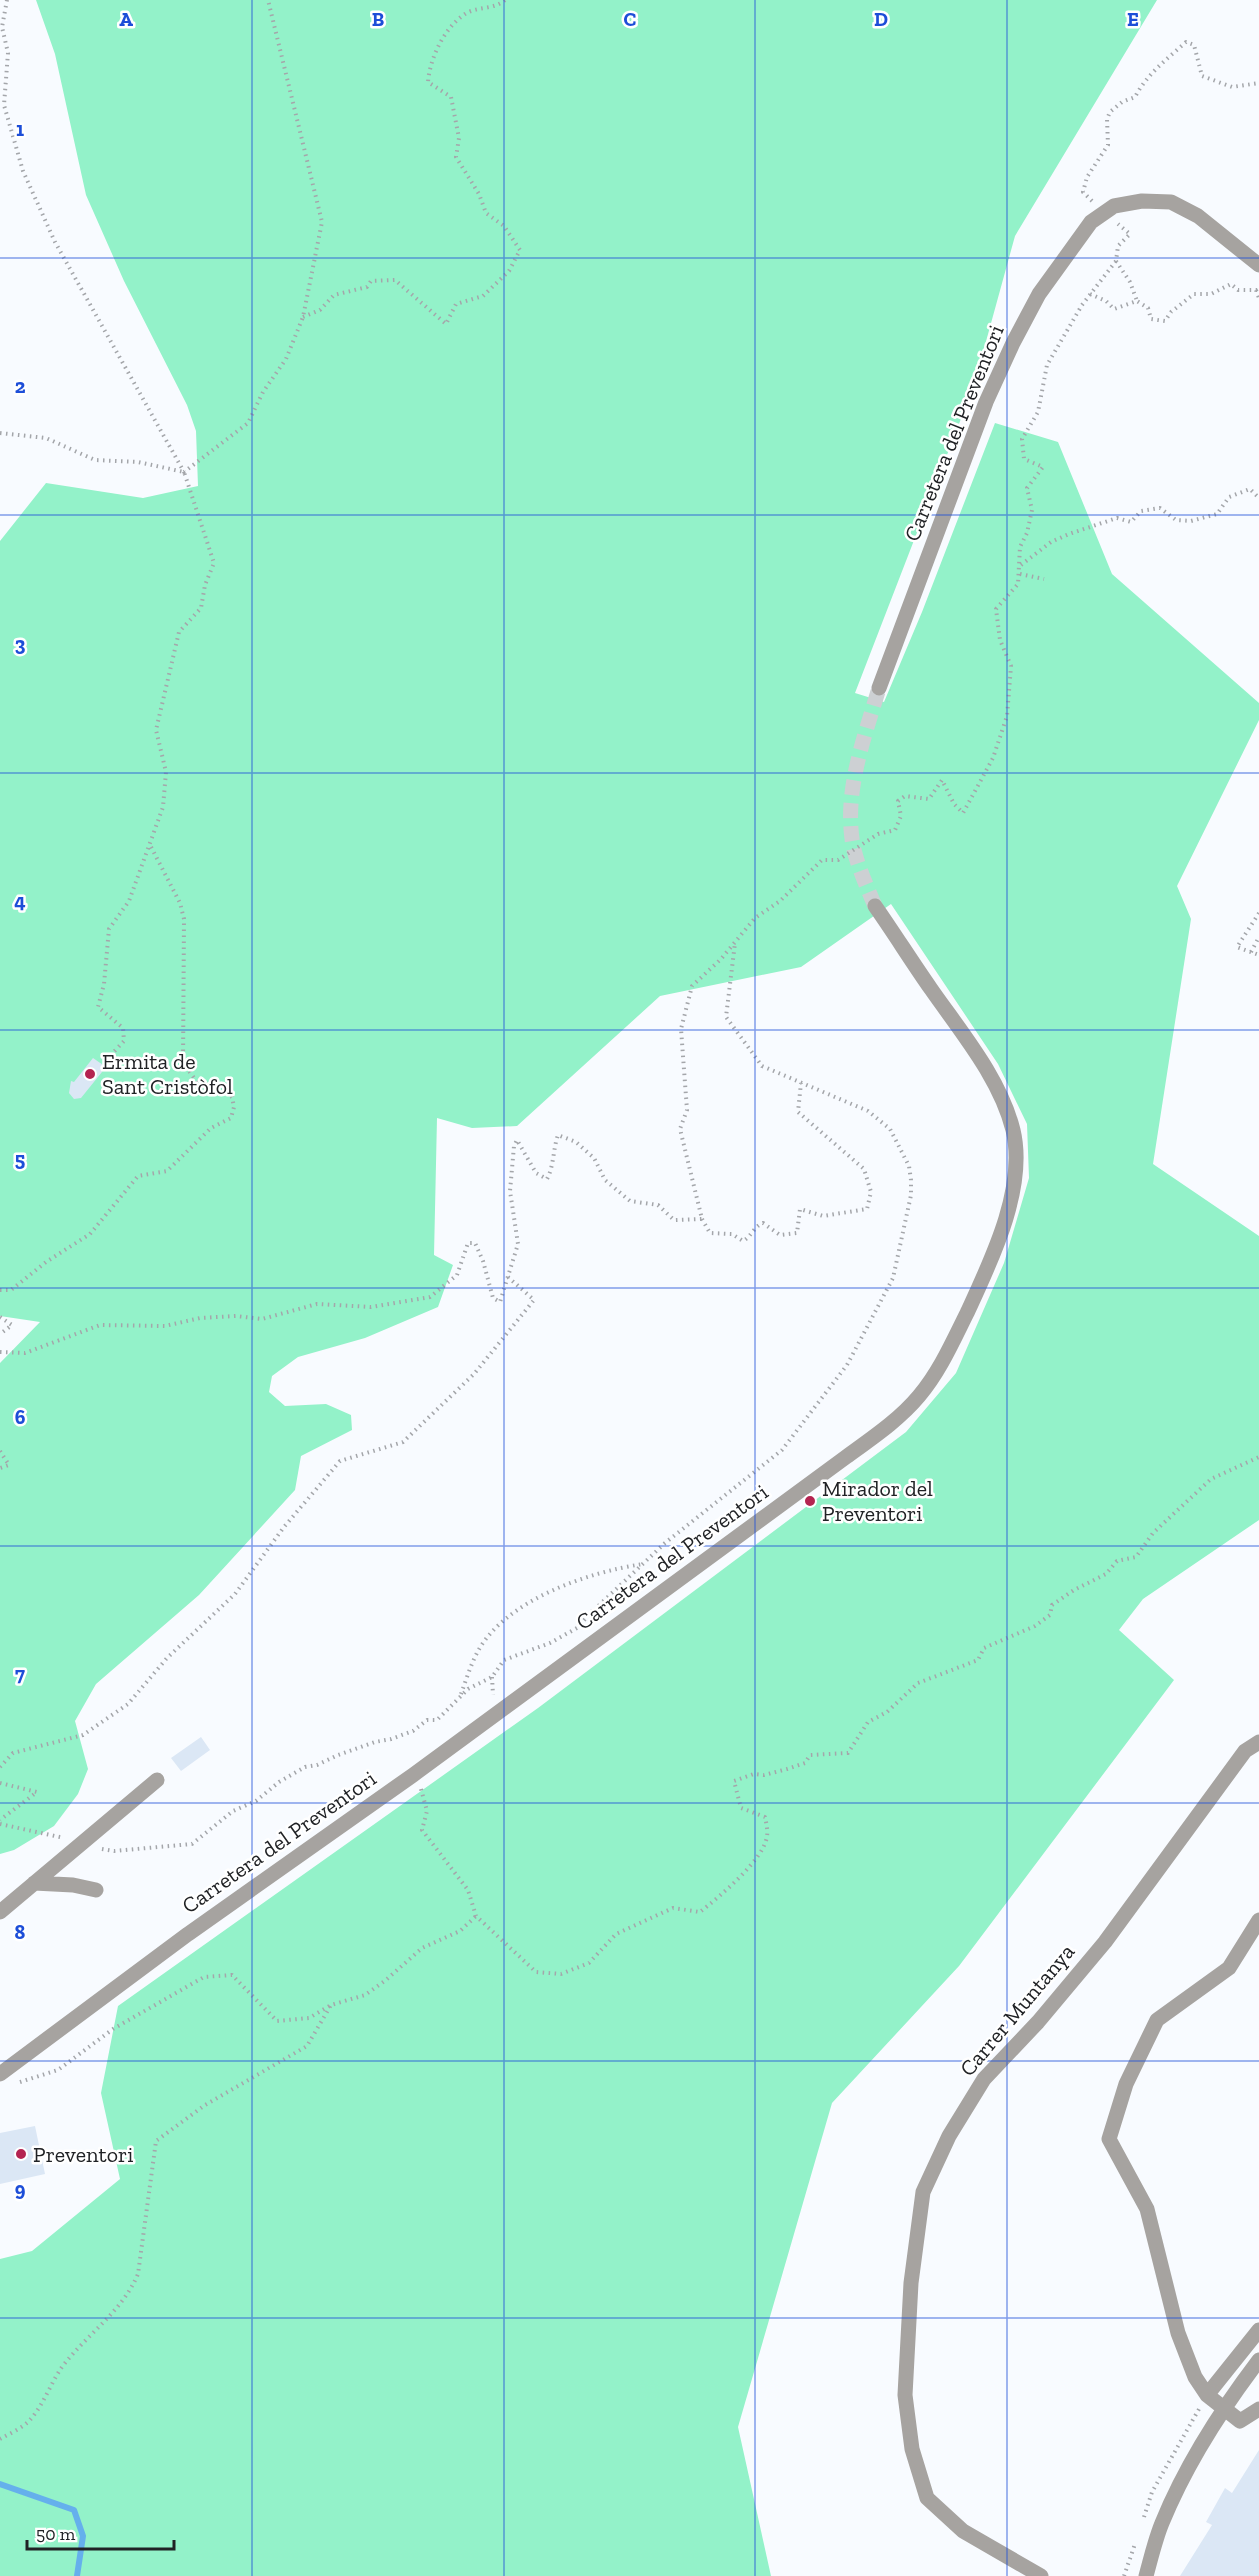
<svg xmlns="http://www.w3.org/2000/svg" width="1259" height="2576" font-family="'Zilla Slab',serif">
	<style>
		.green { fill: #93f2c9 }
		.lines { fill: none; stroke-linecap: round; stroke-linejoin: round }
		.stream { stroke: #65b0ec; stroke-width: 6 }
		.building { fill: #dbe7f5 }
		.minor-tunnel { stroke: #cdd0d3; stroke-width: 15; stroke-dasharray: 15 8; stroke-linecap: butt }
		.path { stroke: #a4a6aa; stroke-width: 4; stroke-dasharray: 1.5 4.5; stroke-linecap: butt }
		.minor { stroke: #a6a3a0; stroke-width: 15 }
		.grid { fill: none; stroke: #1d4ed8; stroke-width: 1.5; stroke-opacity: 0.55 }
		.poi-dot { fill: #b42451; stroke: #fff; stroke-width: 2 }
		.labels { text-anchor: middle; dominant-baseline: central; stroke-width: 5; stroke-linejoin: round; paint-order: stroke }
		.street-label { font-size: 22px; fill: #202225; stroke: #fff }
		.poi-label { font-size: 22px; fill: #202225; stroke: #fff; text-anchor: start }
		.grid-label { font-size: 20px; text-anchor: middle; font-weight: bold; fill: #1d4ed8; stroke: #fff; stroke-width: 5; stroke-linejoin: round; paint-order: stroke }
	</style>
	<rect width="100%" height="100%" fill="#f8fbff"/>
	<path class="green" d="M36,0H1157L1015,236L974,385L855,693L884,702L922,612L995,423L1058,442L1112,574L1259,703V720L1177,886L1191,919L1153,1164L1259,1236V1520L1143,1599L1119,1630L1174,1680L959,1966L832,2103L738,2427L771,2576H0V2259L32,2251L120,2179L101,2093L118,2006L538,1708L906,1432L956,1373L1004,1263L1029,1178L1027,1124L998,1064L891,904L801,967L660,996L517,1126L472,1128L437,1118L434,1255L453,1265L438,1307L365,1338L298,1357L272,1376L269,1392L285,1406L326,1404L351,1415L352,1430L301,1456L295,1490L199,1595L96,1684L75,1721L88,1769L78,1794L54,1826L14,1850L0,1854V1363L40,1322L0,1316V541L46,483L143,498L198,486L196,431L187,405L124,281L86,195L55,54Z"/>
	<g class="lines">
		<path class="stream" d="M0,2484L74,2510L83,2536L77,2576"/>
	</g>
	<path class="building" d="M93,1058L106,1067L81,1098L74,1099L69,1093L71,1081L74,1082Z
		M201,1737L210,1750L181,1771L171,1758Z
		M35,2126L45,2174L0,2184V2133Z
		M1259,2450V2576H1180L1212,2525L1206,2522L1225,2488L1232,2493Z"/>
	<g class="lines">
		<path class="minor-tunnel" d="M875,906C867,887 859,869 854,850C842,795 864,739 879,688"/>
		<path class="path" d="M7,0L2,27L8,53L4,105L23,171L55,242L184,472L248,423L263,392L286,359L303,317L322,222L268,0
			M1092,201L1083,192L1087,177L1108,145L1107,119L1110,112L1122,102L1135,97C1147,74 1167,59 1186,42L1194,45L1202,76L1232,87L1259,83
			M1116,261L1130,282L1137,301
			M1256,290L1259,298
			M1090,294L1106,301L1114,309L1137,301L1148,308L1151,319L1165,321L1171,312L1194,294H1211L1231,284L1238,290H1259
			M303,317L320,310L334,295L367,287L371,281L395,280L446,324L456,304L483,296L509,271L520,250L504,226L486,213L479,194L456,157L459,138L451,97L428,82C430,58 444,28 465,14C477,6 494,10 505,0
			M0,433L46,438L95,460L138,462L184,472L214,563L205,585L201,608L179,632L156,730L166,772L163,807L129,901L109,929L104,984L98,1007L123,1028L124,1041L107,1059
			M1021,565L1051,542L1069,534L1117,518L1131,522L1141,511L1160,508L1176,520L1191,521L1217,514L1229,497L1250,489L1259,498
			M1020,574L1044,579
			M1259,913L1237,947L1259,955
			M1251,952L1259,937
			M702,1219L710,1233L732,1234L743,1241C752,1236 754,1226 763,1223L780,1235L797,1233L800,1209L823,1216L867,1209L871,1192L864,1169L798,1112L801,1083
			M0,1290H11L46,1262L90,1234L138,1176L167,1171L211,1128L231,1118L234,1107L232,1097L225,1092L205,1093L183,1063L184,919L180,903L150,845
			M0,1317L12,1325L0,1334
			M0,1352L25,1353L100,1325L165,1326L200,1318L236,1316L262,1319L317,1304L371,1307L430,1297L457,1275L468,1243H475L483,1261L493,1298L500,1302L518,1244L510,1191L514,1146L517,1140L536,1173L547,1179C554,1166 553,1149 558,1135L576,1142L594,1158L605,1180L630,1201L658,1205L674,1220L702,1219L680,1129L687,1110L681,1029L692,986L721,959L755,918L780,901L822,860H838L878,834L895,830L901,816L898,801L905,796L929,799L942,780L954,804L963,813L993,758L1007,716L1011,666L1000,640L996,609L1018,584L1020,547L1027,533L1032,510L1027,488L1043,467L1024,459L1022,439L1038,412L1047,365L1082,305L1116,261L1118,246L1130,234L1118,224
			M0,1451L9,1465L0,1468
			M592,1622L596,1608L665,1543L782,1450L847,1365L893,1278L911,1195V1180L909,1166L890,1129L868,1111L762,1066L726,1017L735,943
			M492,1677L493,1695
			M461,1694C466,1680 471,1664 478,1651C506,1600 588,1572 643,1564
			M0,1767L13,1753L83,1735L128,1704L167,1658L235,1594L284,1527L340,1461L403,1442L474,1374L534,1300L508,1277
			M0,1783L37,1792L0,1820
			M421,1789L427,1811L422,1830L468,1890L476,1916L536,1972L561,1974L589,1963L616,1934L673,1908L700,1912C719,1897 764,1860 767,1836C768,1830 766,1822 765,1817L741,1808L734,1781L754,1774L764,1775L787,1769L805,1763L810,1755L848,1753L868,1722L887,1712L918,1683L978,1660L984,1648L1035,1626L1050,1615L1052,1605L1074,1590L1106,1574L1117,1561L1136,1557L1153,1533L1211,1479L1259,1457
			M0,1824L64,1838
			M102,1849L114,1851L192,1844L233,1811L256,1801L279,1782L305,1767L317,1765L338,1755L375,1742L391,1739L413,1731L427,1720H437L468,1689L492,1677L504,1660L550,1643L577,1628L595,1608
			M20,2082L58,2070L113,2029L204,1977L232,1975L277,2021L309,2018L331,2005L365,1995L386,1980L422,1948L460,1931L476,1916
			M0,2439C9,2434 20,2429 28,2422C43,2407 50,2384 62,2367C87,2334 122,2312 138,2274L156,2141L205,2105L307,2046L331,2005
			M1144,2517L1152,2492L1199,2409
			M1124,2576L1135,2544"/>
		<path class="minor" d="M879,688L986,402L1013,343L1039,294L1091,222L1114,206L1142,201L1171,202L1198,216L1259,265
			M34,1883L73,1885L96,1890
			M0,1912L157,1780
			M1259,1920L1229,1968L1157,2020L1126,2084L1109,2139L1147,2209L1178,2333L1195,2377L1207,2395L1240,2421L1259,2409
			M0,2074L188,1934L413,1775L846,1457C872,1438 899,1420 919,1396C940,1371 953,1341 967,1313C991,1261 1027,1188 1013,1130C1000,1078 961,1032 931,989C912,962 894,933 875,906
			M1207,2395L1259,2330
			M1041,2576L963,2531L927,2498L912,2449L905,2395L911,2283L923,2192L949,2136L984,2079L1038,2022L1105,1942L1245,1751L1259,1742
			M1146,2576C1151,2558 1155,2540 1162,2523C1186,2464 1221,2410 1259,2360"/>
	</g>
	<path class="grid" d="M252,0V2576M504,0V2576M755,0V2576M1007,0V2576M0,258H1259M0,515H1259M0,773H1259M0,1030H1259M0,1288H1259M0,1546H1259M0,1803H1259M0,2061H1259M0,2318H1259"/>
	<g class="poi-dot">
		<circle cx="90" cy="1074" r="6"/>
		<circle cx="810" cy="1501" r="6"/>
		<circle cx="21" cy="2154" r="6"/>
	</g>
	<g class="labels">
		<g class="street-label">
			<text transform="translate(954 433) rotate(-68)">Carretera del Preventori</text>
			<text transform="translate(672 1557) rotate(-36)">Carretera del Preventori</text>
			<text transform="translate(279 1842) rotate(-35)">Carretera del Preventori</text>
			<text transform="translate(1017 2010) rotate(-50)">Carrer Muntanya</text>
		</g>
		<g class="poi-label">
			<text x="102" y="1061">Ermita de<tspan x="102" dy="25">Sant Cristòfol</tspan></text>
			<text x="822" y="1488">Mirador del<tspan x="822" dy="25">Preventori</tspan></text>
			<text x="33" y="2154">Preventori</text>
		</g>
	</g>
	<g class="grid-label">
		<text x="126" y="26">A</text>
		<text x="378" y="26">B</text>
		<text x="630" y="26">C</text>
		<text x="881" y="26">D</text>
		<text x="1133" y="26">E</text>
		<text x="20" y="136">1</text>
		<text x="20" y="393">2</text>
		<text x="20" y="651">3</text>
		<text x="20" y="908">4</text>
		<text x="20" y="1166">5</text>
		<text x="20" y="1424">6</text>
		<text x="20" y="1681">7</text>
		<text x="20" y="1939">8</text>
		<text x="20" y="2196">9</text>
	</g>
	<path d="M27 2540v9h147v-9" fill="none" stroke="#202225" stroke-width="3"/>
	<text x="36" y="2540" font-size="18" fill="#202225" stroke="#ffffff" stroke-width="4.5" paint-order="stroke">50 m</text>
</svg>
